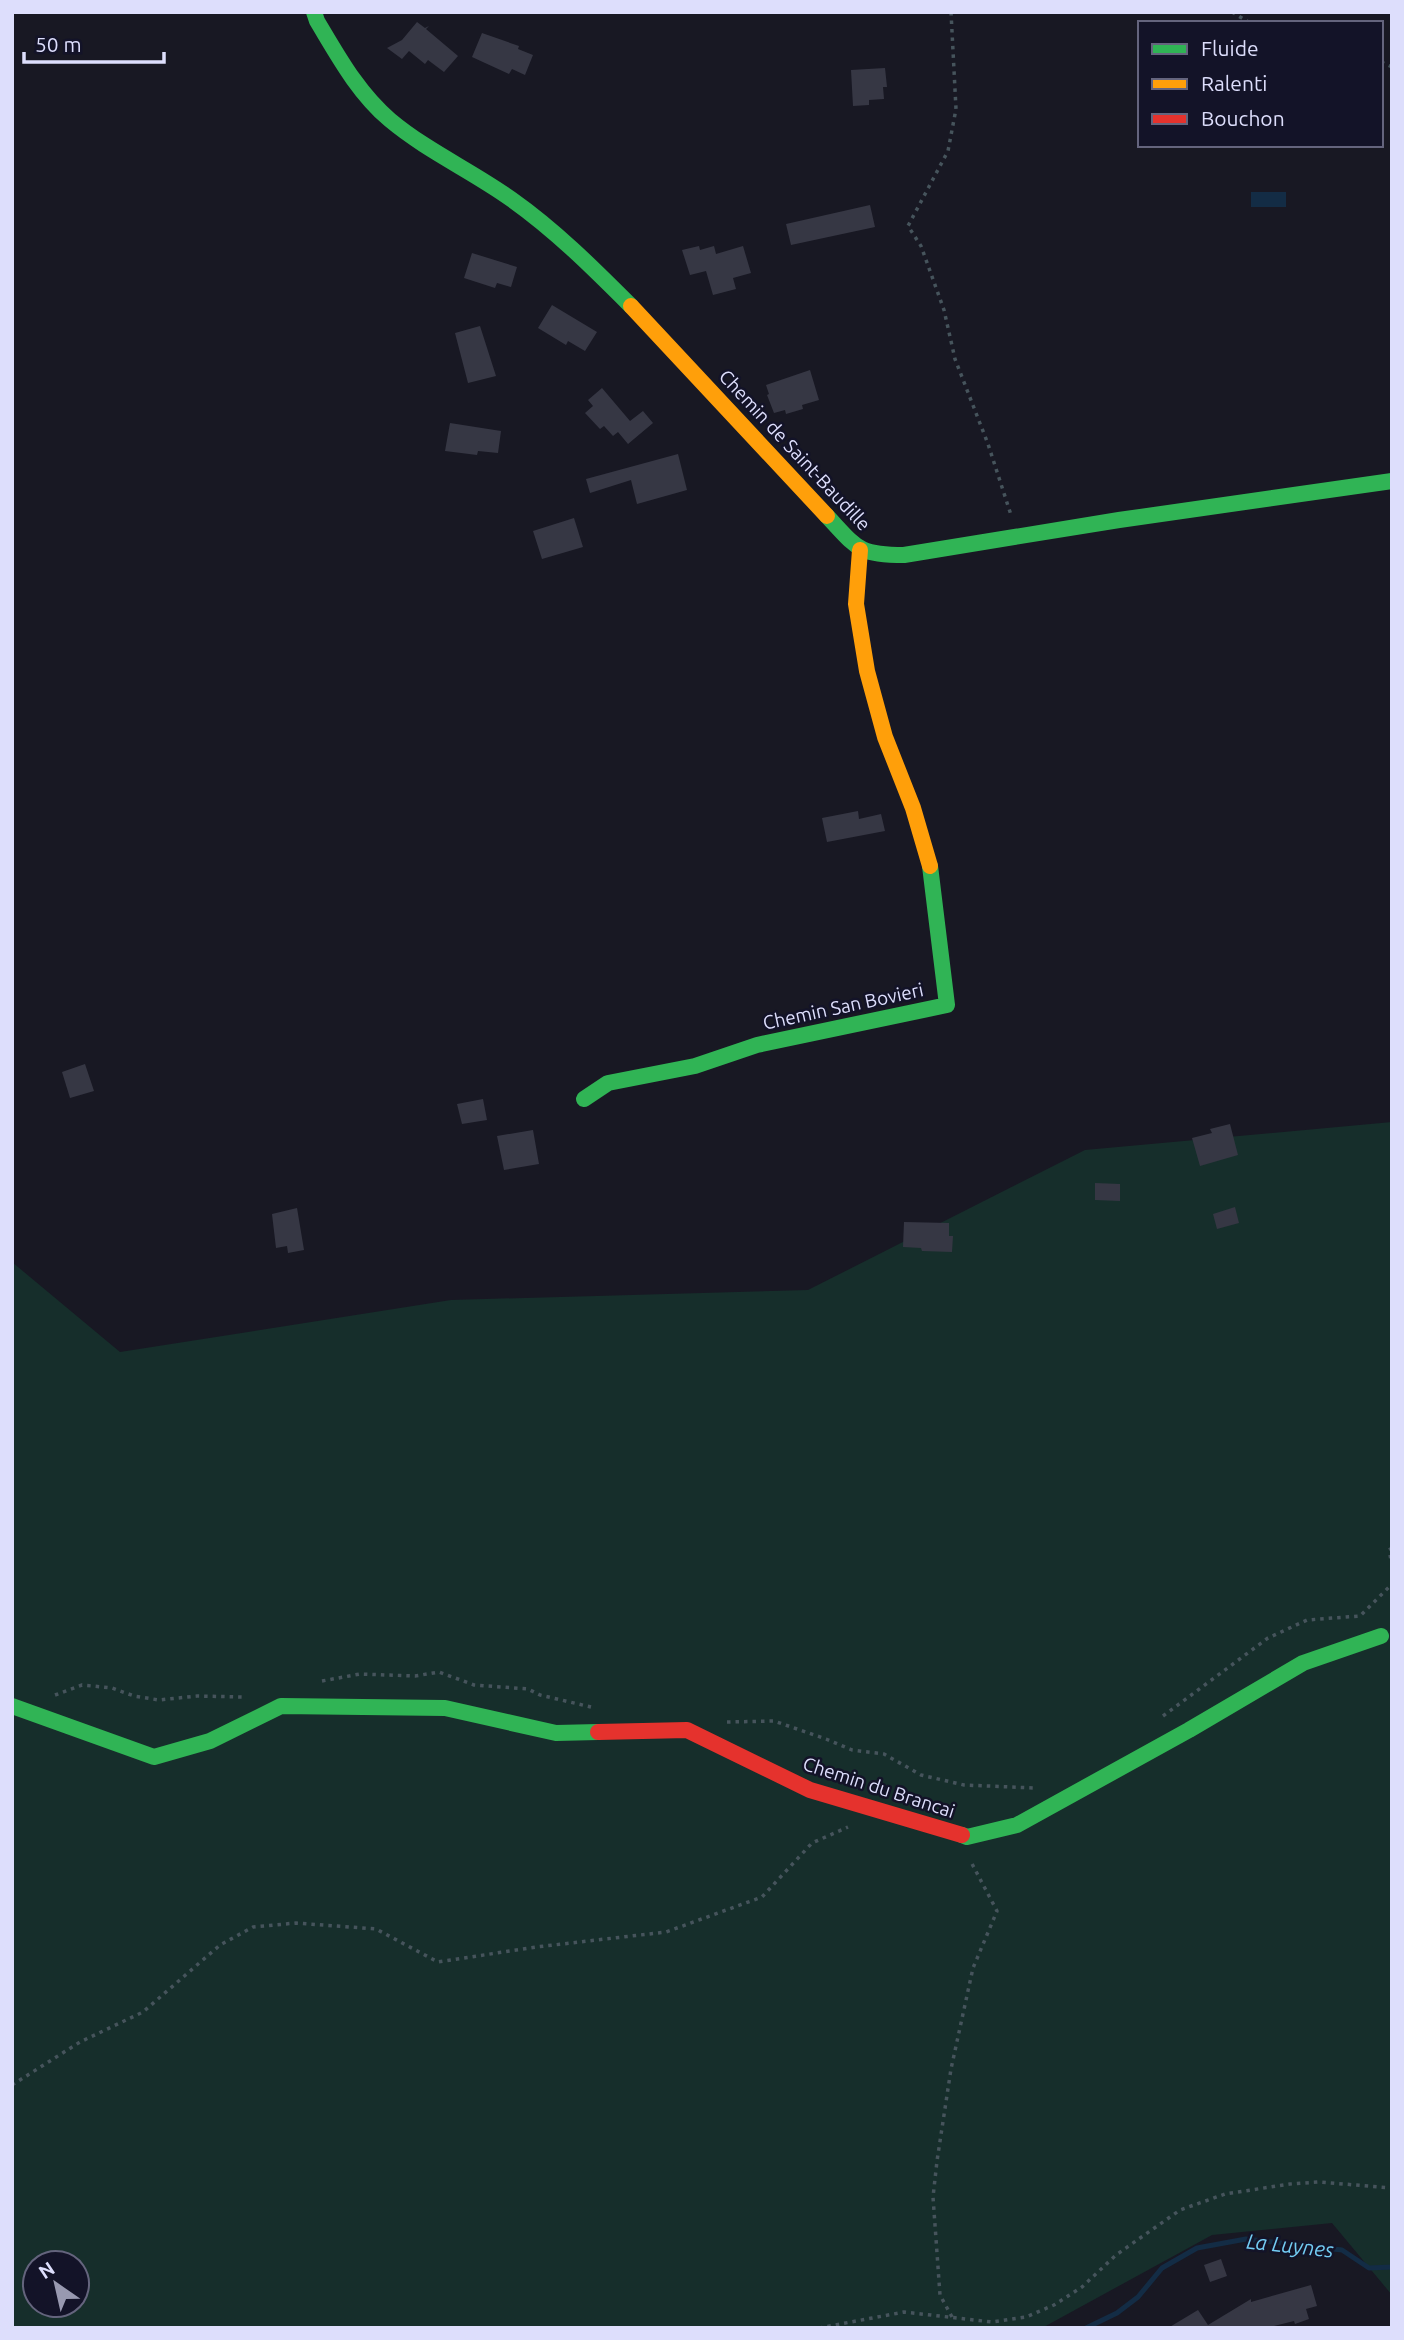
<svg xmlns="http://www.w3.org/2000/svg" width="1404" height="2340" viewBox="0 0 1404 2340" font-family="Ubuntu,sans-serif">
  <style>
    .green { fill: #162e2b; fill-rule: evenodd }
    .water { fill: #132c45 }
    .lines { fill: none; stroke-linecap: round; stroke-linejoin: round }
    .stream { stroke: #132c45; stroke-width: 5 }
    .building { fill: #363744 }
    .path { stroke: #46545c; stroke-width: 3.5; stroke-dasharray: 3.5 5; stroke-linecap: butt }
    .fast { stroke: #30b455; stroke-width: 16 }
    .slow { stroke: #ff9f0a; stroke-width: 16 }
    .jam { stroke: #e5322d; stroke-width: 16 }
    .labels { text-anchor: middle; stroke-width: 5; stroke-linejoin: round; paint-order: stroke }
    .street-label { font-size: 19px; fill: #dddefc; stroke: #131328 }
    .water-label { font-size: 21px; font-style: italic; fill: #73ccf3; stroke: #131328 }
  </style>
  <rect width="100%" height="100%" fill="#181823"/>
  <path class="green" d="M1392,1122V2295L1332,2223L1212,2235L1042,2328H12V1262L120,1352L451,1300L808,1290L1085,1150ZM35,2263H77V2305H35Z"/>
  <path class="water" d="M1251,192H1286V207H1251Z"/>
  <g class="lines">
    <path class="stream" d="M1086,2328L1117,2313L1138,2297L1162,2268L1197,2248L1246,2239L1342,2250L1369,2268L1392,2267"/>
  </g>
  <path class="building" d="M417,22L425,28L429,26L426,29L458,56L444,72L428,60L425,64L409,51L402,59L387,48L402,40Z
    M482,33L519,46L518,49L533,55L525,75L512,69L509,74L472,57Z
    M885,68L887,87H883L884,99L869,100V105L853,106L851,70Z
    M870,205L875,227L791,245L786,224Z
    M699,246L700,250L714,246L716,254L743,246L751,273L733,278L736,289L713,295L706,271L690,275L682,250Z
    M472,253L517,267L511,287L497,283L495,288L464,278Z
    M552,305L597,332L585,351L568,341L566,345L538,328Z
    M480,326L496,376L468,383L455,333Z
    M810,370L819,400L802,405L803,409L786,414L785,410L774,413L767,395L769,394L766,385Z
    M602,388L630,421L643,411L653,423L628,444L618,432L613,436L604,426L600,429L585,413L593,406L588,400Z
    M450,423L501,431L498,453L478,451L477,455L445,451Z
    M678,454L687,490L637,504L631,480L590,493L586,479Z
    M574,518L583,547L542,559L533,531Z
    M858,811L859,819L881,814L885,831L827,842L822,818Z
    M85,1064L94,1091L70,1098L62,1072Z
    M483,1099L487,1120L462,1124L457,1104Z
    M1230,1124L1238,1155L1200,1166L1192,1138L1212,1133L1210,1129Z
    M533,1130L539,1164L504,1170L497,1136Z
    M1095,1183L1120,1184V1201L1095,1200Z
    M1235,1207L1239,1223L1217,1229L1213,1214Z
    M297,1208L304,1250L288,1253L287,1246L276,1248L272,1214Z
    M904,1222L949,1223V1236H953L952,1252L922,1251L921,1248L903,1247Z
    M1221,2259L1227,2276L1210,2282L1204,2265Z
    M1311,2285L1317,2306L1306,2309L1309,2319L1295,2324L1294,2321L1266,2328H1168L1198,2310L1208,2325L1251,2299V2302Z"/>
  <g class="lines">
    <path class="path" d="M951,12L956,109L948,151L908,226L921,246L944,310L955,359L988,444L1011,515
      M1232,12L1250,23
      M1381,62L1392,67
      M1392,1548L1389,1550L1392,1565
      M322,1681L360,1674L415,1676L439,1672L474,1685L528,1689L540,1695L591,1707
      M55,1695L82,1685L112,1688L134,1696L159,1700L197,1696L242,1697
      M1163,1716L1268,1638L1307,1620L1360,1616L1392,1584
      M727,1722L774,1721L826,1739L852,1750L884,1754L921,1775L964,1785L1035,1788
      M12,2085L80,2042L143,2012L220,1945L253,1927L296,1923L376,1929L438,1962L536,1947L666,1932L762,1897L812,1843L848,1827
      M952,2317L940,2295L933,2197L937,2161L951,2069L973,1968L997,1911L970,1860
      M819,2328L904,2312L992,2322L1026,2317L1054,2305L1082,2287L1116,2255L1180,2210L1225,2194L1290,2184L1319,2182L1392,2188"/>
    <path class="fast" d="M314,12L317,21C338,56 358,93 390,120C427,151 472,171 511,199C555,230 593,268 631,306
      M827,516C857,548 858,555 904,555L1119,520L1392,481
      M584,1099L608,1083L695,1066L757,1045L947,1005L930,866
      M12,1706L154,1757L210,1741L281,1706L445,1708L556,1733L598,1732
      M962,1835L967,1837L1017,1825L1189,1730L1303,1663L1381,1636"/>
    <path class="slow" d="M631,306L827,516
      M860,550L856,604L867,671L885,737L913,808L930,866"/>
    <path class="jam" d="M598,1732L687,1730L810,1790L962,1835"/>
  </g>
  <g class="labels">
    <g class="street-label">
      <text transform="translate(795 450) rotate(47)" y="7">Chemin de Saint-Baudille</text>
      <text transform="translate(843 1006) rotate(-12)" y="7">Chemin San Bovieri</text>
      <text transform="translate(879 1787) rotate(18)" y="7">Chemin du Brancai</text>
    </g>
    <g class="water-label">
      <text transform="translate(1290 2246) rotate(6)" y="7">La Luynes</text>
    </g>
  </g>
  <rect width="1404" height="2340" fill="none" stroke="#dddefc" stroke-width="28"/>
  <rect x="1138" y="21" width="245" height="126" fill="#131328" stroke="#64647d" stroke-width="2"/>
  <rect x="1152" y="44" width="35" height="10" fill="#30b455" stroke="#64647d" stroke-width="2"/>
  <text x="1201" y="56" font-size="21" fill="#dddefc">Fluide</text>
  <rect x="1152" y="79" width="35" height="10" fill="#ff9f0a" stroke="#64647d" stroke-width="2"/>
  <text x="1201" y="91" font-size="21" fill="#dddefc">Ralenti</text>
  <rect x="1152" y="114" width="35" height="10" fill="#e5322d" stroke="#64647d" stroke-width="2"/>
  <text x="1201" y="126" font-size="21" fill="#dddefc">Bouchon</text>
  <g transform="translate(56 2284) rotate(326)"><circle r="33" fill="#131328" stroke="#64647d" stroke-width="2"/>
  <path d="M0-5L12 26L0 18L-12 26Z" fill="#9899b0"/>
  <text y="-10" font-size="19" font-weight="bold" text-anchor="middle" fill="#dddefc">N</text>
  </g>
  <path d="M24 52v10h140v-10" fill="none" stroke="#dddefc" stroke-width="3.5"/>
  <text x="35" y="52" font-size="21" fill="#dddefc" stroke="#131328" stroke-width="5" paint-order="stroke">50 m</text>
</svg>
